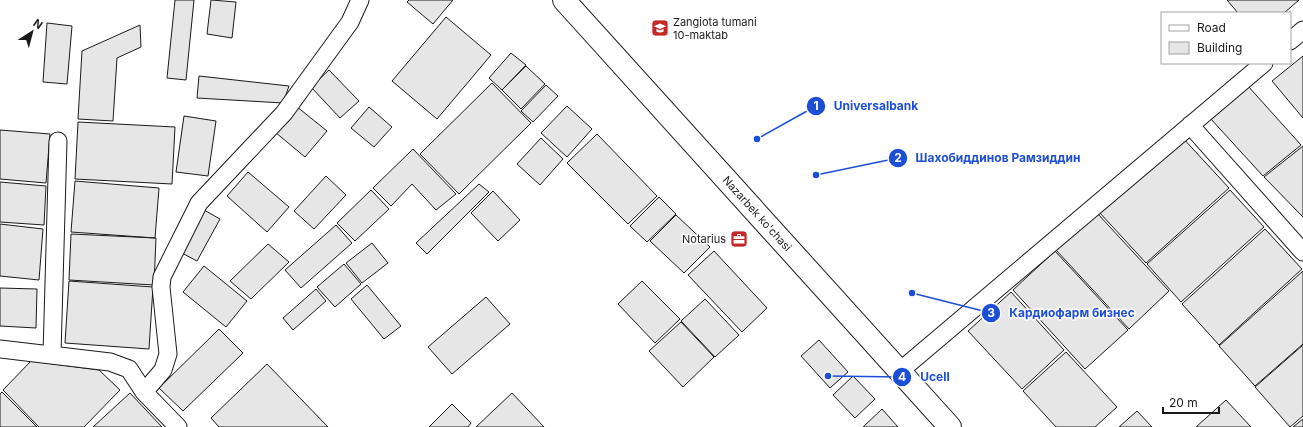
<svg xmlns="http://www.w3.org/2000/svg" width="1303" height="427" viewBox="0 0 1303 427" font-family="Inter,sans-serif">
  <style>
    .building { fill: #e6e6e6; stroke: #1a1a1a }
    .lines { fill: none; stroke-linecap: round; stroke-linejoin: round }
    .minor-casing { stroke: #1a1a1a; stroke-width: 19 }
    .secondary-casing { stroke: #1a1a1a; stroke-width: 24 }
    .minor { stroke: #fff; stroke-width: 17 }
    .secondary { stroke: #fff; stroke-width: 22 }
    .labels { text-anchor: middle; stroke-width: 3; stroke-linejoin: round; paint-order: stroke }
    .poi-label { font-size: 11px; fill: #1a1a1a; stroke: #fff; text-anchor: start }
    .street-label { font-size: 11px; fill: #1a1a1a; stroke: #fff }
    .leader { fill: none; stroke: #1d4ed8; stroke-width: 1.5 }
    .callout-dot { fill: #1d4ed8; stroke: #fff; stroke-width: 1.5 }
    .mark-label { font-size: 12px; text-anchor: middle; font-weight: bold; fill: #fff }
    .callout-label { font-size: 12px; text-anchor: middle; font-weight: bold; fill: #1d4ed8; stroke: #fff; stroke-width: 3; stroke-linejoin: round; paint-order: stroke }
  </style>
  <rect width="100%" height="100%" fill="#fff"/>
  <path class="building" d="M175,0H194L186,80L167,78Z
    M211,0L236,2L232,38L207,34Z
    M409,0H453L433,24L407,2Z
    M1227,0H1299L1284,13H1238Z
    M446,17L491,55L437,119L392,81Z
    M47,23L72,26L67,84L43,82Z
    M140,25L141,47L117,58L113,121L78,119L82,51Z
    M511,53L526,65L502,90L489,78Z
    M1303,56V118L1272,81Z
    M526,66L545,84L521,109L502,90Z
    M329,70L359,101L340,118L311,87Z
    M199,76L289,86L283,103L197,98Z
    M492,83L531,123L459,194L420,154Z
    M546,85L558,96L533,122L521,111Z
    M1248,86L1301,145L1263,176L1210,118Z
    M296,106L327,131L305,157L275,132Z
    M567,106L592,129L567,157L541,133Z
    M369,107L392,127L374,147L351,128Z
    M184,116L216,121L208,176L176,172Z
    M78,122L175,127L172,184L75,179Z
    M0,130L50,134L46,183L0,179Z
    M597,134L657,196L628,224L567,163Z
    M1181,136L1229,188L1146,263L1099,212Z
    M541,138L563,159L540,185L517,164Z
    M1303,146V217L1264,177Z
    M413,149L456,194L436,210L412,184L391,206L373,188Z
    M248,172L289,207L267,232L227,196Z
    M326,176L346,195L314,229L294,211Z
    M75,181L159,188L155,238L71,232Z
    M0,182L46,186L44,225L0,222Z
    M479,184L489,192L427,254L416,243Z
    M371,190L389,209L355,241L337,223Z
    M1230,190L1264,227L1181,302L1147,264Z
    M493,191L520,220L498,241L471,213Z
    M659,197L676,214L647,242L630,226Z
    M204,210L220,219L197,261L180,252Z
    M1097,213L1169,291L1129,329L1056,250Z
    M676,215L710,247L684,273L650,241Z
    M0,224L43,229L39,280L0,276Z
    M336,225L352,243L301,288L285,270Z
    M1265,229L1302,269L1219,345L1182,304Z
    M71,234L156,238L154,285L69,280Z
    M372,243L388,263L362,283L346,263Z
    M268,244L289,262L251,299L230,281Z
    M714,251L767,308L742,332L688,275Z
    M1055,251L1128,330L1085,369L1013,290Z
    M344,264L361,284L335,307L317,287Z
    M204,266L247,301L226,327L183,292Z
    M1303,271V344L1255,386L1219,346Z
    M69,281L153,287L149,349L65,343Z
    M642,281L680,319L655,343L618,304Z
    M367,285L401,326L384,339L351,299Z
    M0,288L37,289L36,328L0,326Z
    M316,289L326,301L293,330L283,318Z
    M1011,292L1064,350L1022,389L968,331Z
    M486,297L510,324L452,374L428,347Z
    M705,299L739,335L715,357L681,321Z
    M681,322L714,357L683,387L649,351Z
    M219,329L243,353L183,411L159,388Z
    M819,340L848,372L830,388L801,356Z
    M1303,345V416L1290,427L1255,387Z
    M1066,352L1117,407L1095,427H1056L1023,391Z
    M31,361L99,370L120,390L84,427H39L3,390Z
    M267,364L328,427H219L211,418Z
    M853,376L875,399L855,418L833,395Z
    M2,392L37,427H0V394Z
    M130,393L162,427H93Z
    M512,393L544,427H476Z
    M1226,400L1251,427H1196Z
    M452,404L471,423L468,427H429Z
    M882,409L898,427H863Z
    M1137,411L1152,427H1119Z
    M1303,419V427H1293Z"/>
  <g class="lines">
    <g class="minor-casing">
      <path id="minor" d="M1290,41L1303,30
        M1190,125L1303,252
        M0,349L110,362L129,369L144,392L178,427
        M52,354L58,141
        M900,371L1264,63
        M144,392L163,370L168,354L161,287L162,277L199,203L284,113L350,22L360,0"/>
    </g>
    <g class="secondary-casing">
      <g id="secondary">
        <path id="s1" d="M564,0L950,427"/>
      </g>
    </g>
    <use href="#minor" class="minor"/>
    <use href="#secondary" class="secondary"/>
  </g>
  <defs>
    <g id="school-square" transform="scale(0.9)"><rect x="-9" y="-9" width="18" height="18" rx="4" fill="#c62828" stroke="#fff"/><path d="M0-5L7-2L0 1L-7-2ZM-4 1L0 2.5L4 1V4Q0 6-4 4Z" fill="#fff"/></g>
    <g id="office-square" transform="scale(0.9)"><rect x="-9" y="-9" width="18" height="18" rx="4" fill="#c62828" stroke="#fff"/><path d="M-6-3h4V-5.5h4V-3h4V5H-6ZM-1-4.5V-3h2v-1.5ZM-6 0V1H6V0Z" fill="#fff"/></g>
  </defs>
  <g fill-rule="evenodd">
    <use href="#school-square" x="660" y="28"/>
    <use href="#office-square" x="739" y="239"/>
  </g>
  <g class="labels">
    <g class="poi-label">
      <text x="673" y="26">Zangiota tumani<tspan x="673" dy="13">10-maktab</tspan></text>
      <text x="726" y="243" text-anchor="end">Notarius</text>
    </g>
    <g class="street-label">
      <text dy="4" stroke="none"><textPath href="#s1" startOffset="288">Nazarbek ko'chasi</textPath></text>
    </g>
  </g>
  <path class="leader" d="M757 139L816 106M816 175L898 158M912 293L991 313M828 376L902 377"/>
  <g class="callout-dot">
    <circle cx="757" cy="139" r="4"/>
    <circle cx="816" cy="175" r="4"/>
    <circle cx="912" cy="293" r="4"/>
    <circle cx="828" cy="376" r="4"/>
    <circle cx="816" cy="106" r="10"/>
    <circle cx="898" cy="158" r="10"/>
    <circle cx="991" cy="313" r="10"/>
    <circle cx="902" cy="377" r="10"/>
  </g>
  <g class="mark-label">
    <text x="816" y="110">1</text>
    <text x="898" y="162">2</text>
    <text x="991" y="317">3</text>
    <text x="902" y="381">4</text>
  </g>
  <g class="callout-label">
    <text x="876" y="110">Universalbank</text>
    <text x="998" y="162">Шахобиддинов Рамзиддин</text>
    <text x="1072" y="317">Кардиофарм бизнес</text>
    <text x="935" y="381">Ucell</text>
  </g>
  <rect x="1161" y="12" width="130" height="52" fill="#ffffff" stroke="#a3a3a3"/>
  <rect x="1169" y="25" width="20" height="6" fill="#ffffff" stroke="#a3a3a3"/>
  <text x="1197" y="32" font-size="12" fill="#1a1a1a">Road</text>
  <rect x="1169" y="42" width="20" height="12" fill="#e6e6e6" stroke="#a3a3a3"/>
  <text x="1197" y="52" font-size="12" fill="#1a1a1a">Building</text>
  <g transform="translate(32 32) rotate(36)" stroke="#ffffff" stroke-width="3" paint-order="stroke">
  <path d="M0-3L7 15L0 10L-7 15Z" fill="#1a1a1a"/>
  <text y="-6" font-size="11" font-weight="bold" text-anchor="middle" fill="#1a1a1a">N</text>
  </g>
  <path d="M1163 407v6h56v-6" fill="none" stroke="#1a1a1a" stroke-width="2"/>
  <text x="1169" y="407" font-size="12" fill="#1a1a1a" stroke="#ffffff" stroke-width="3" paint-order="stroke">20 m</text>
</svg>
